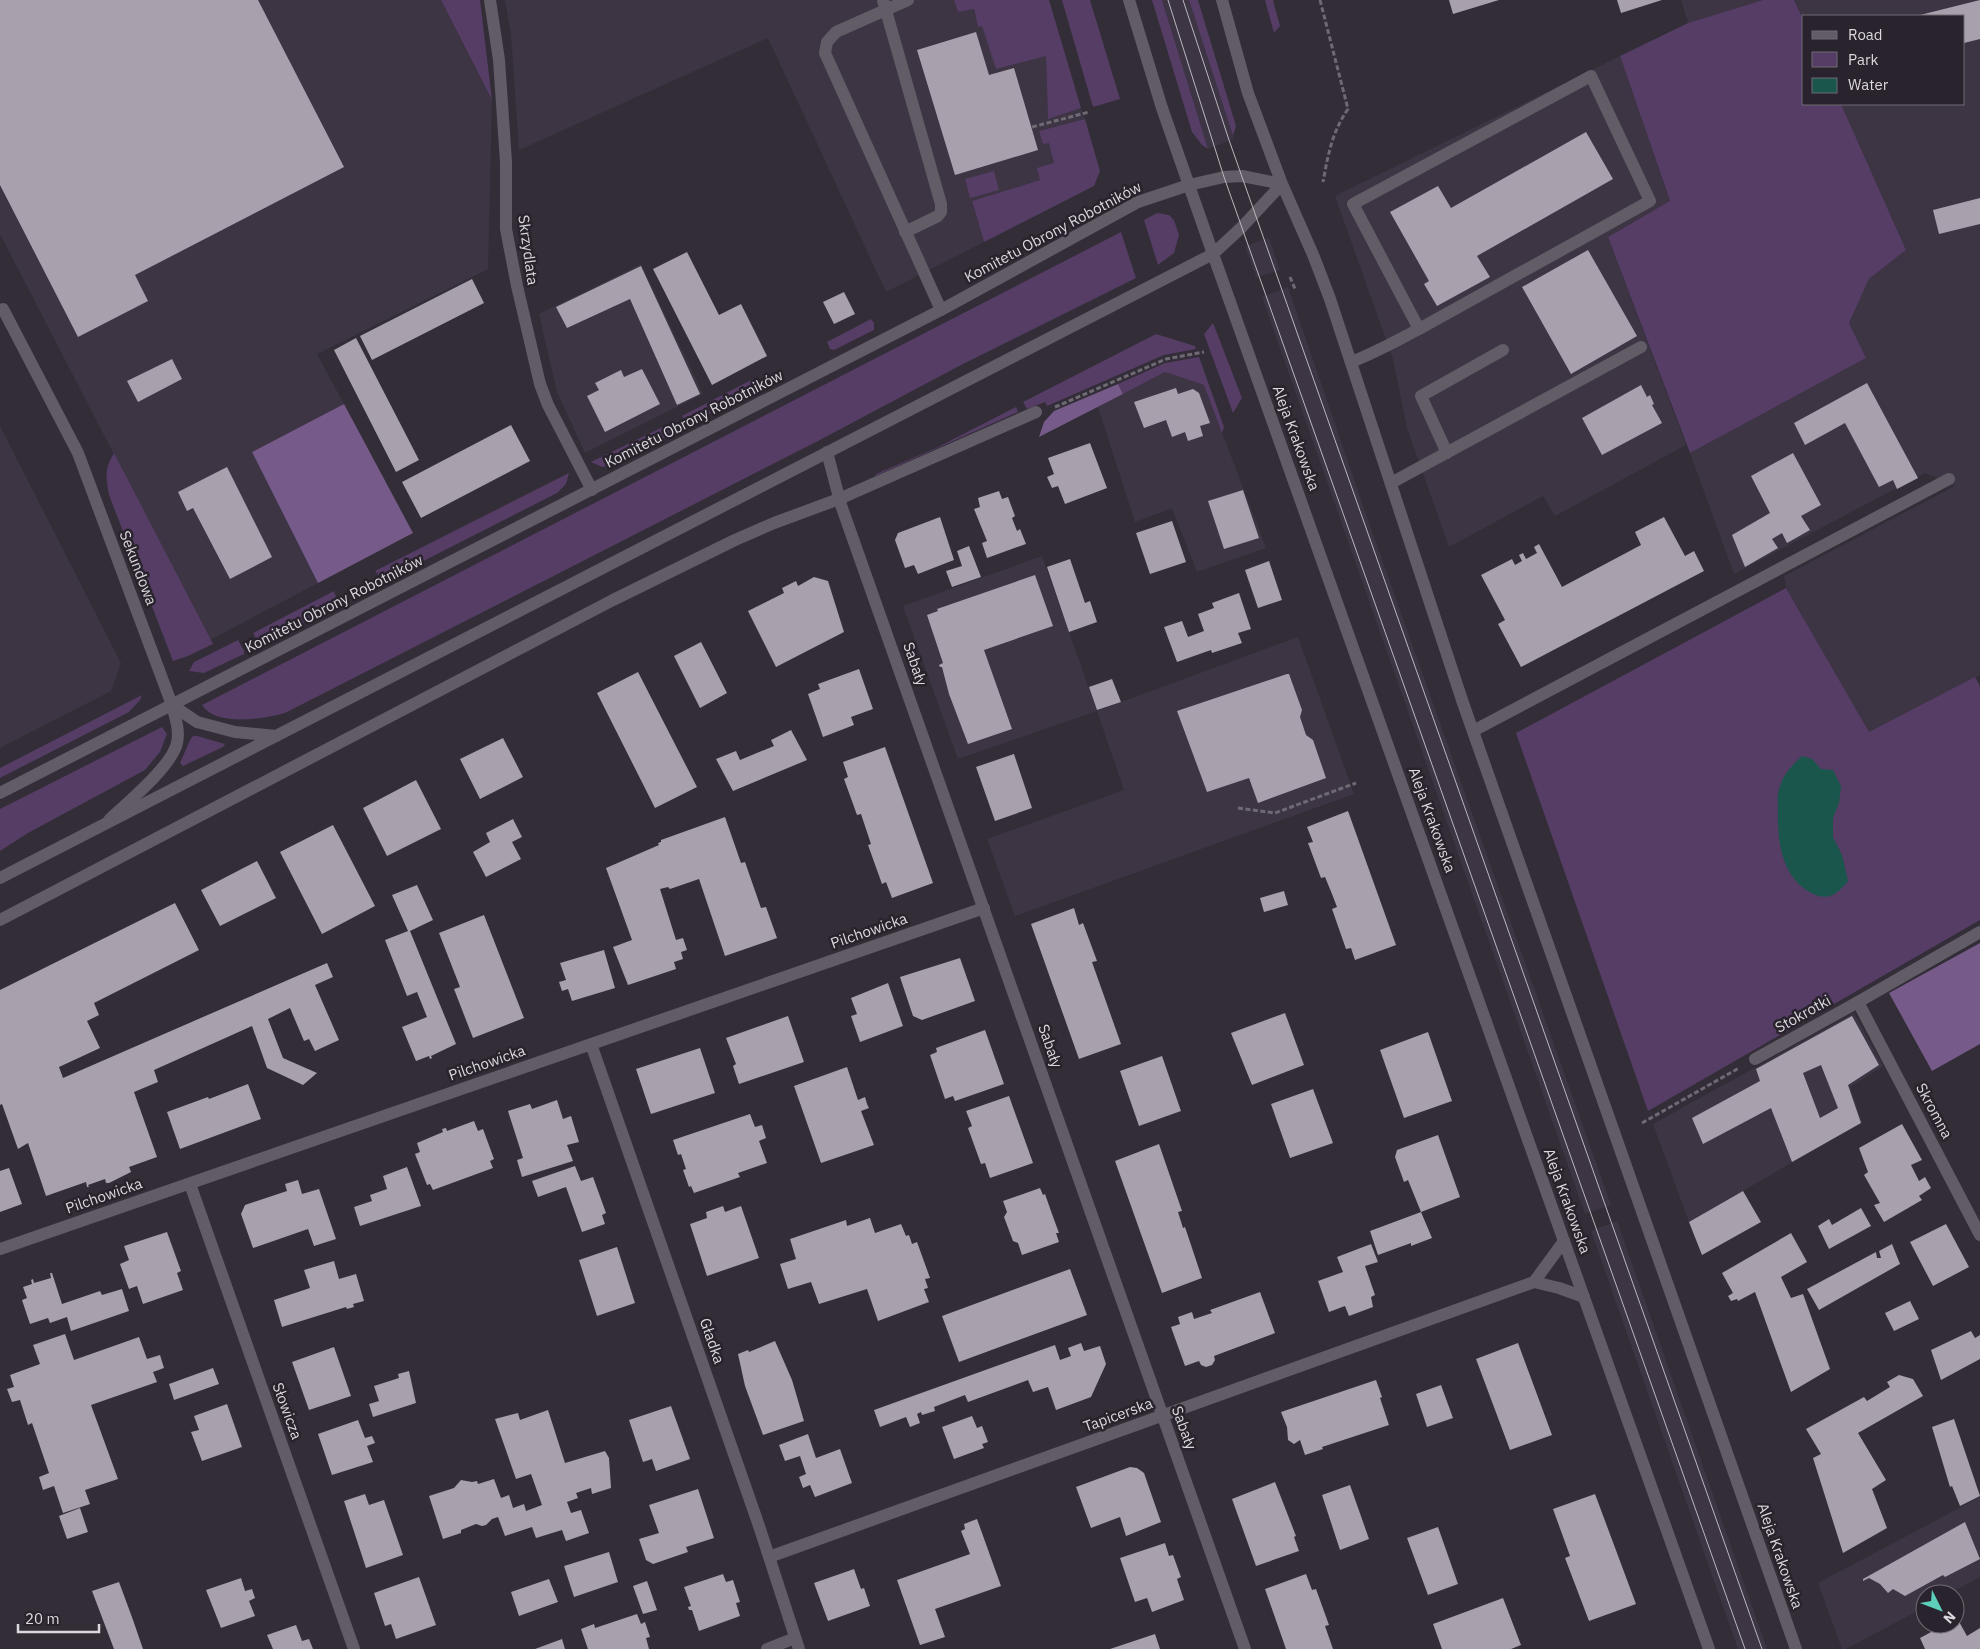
<svg xmlns="http://www.w3.org/2000/svg" width="1980" height="1649" viewBox="0 0 1980 1649" font-family="'IBM Plex Sans',sans-serif">
  <style>
    .built { fill: #3d3544 }
    .green { fill: #553d65 }
    .forest { fill: #765a89 }
    .water { fill: #1a564c }
    .building { fill: #a8a1ad; fill-rule: evenodd }
    .lines { fill: none; stroke-linecap: round; stroke-linejoin: round }
    .path { stroke: #6e6972; stroke-width: 3; stroke-dasharray: 5 2.5; stroke-linecap: butt }
    .lane { stroke: #625c67; stroke-width: 12 }
    .street { stroke: #625c67; stroke-width: 12 }
    .secondary { stroke: #625c67; stroke-width: 12 }
    .tram { stroke: #bab7be; stroke-width: 1 }
    .labels { text-anchor: middle; stroke-width: 5; stroke-linejoin: round; paint-order: stroke }
    .street-label { font-size: 15px; fill: #dbd8de; stroke: #29232d }
  </style>
  <rect width="100%" height="100%" fill="#322d37"/>
  <path class="built" d="M0,0H441L492,100L488,269L317,354L344,404L252,452L318,583L210,640L0,234Z
    M505,0H954L958,12L973,8L978,26L982,25L1046,55L1048,118L1081,108L1085,119L1039,131L1049,142L1055,163L1040,180L972,201L984,242L886,292L768,38L519,150L511,35Z
    M1162,0H1189L1234,139L1208,149Z
    M1681,0H1763L1688,23Z
    M1794,0H1980V675L1869,733L1786,588L1784,576L1955,486L1925,473L1734,574L1690,453L1866,358L1849,323L1869,279L1906,250L1841,104H1964V16H1804V21Z
    M1620,56L1670,202L1608,237L1686,445L1555,516L1543,496L1449,547L1407,428L1393,359L1335,196Z
    M1269,238L1280,270L1255,278L1256,276L1245,246Z
    M641,264L703,394L585,453L557,392L539,314Z
    M1288,287L1368,520L1611,1205L1585,1214L1262,297Z
    M1165,372L1204,385L1266,548L1197,572L1172,508L1135,522L1098,407Z
    M0,426L121,663L111,691L0,748Z
    M1042,556L1097,711L1298,637L1354,794L1015,916L987,839L1124,790L1097,711L958,759L903,606Z
    M1854,1013L1883,1066L1850,1087L1862,1122L1689,1222L1653,1124Z
    M1617,1221L1767,1649H1738L1591,1231Z
    M1980,1497V1577L1948,1594H1925V1607L1846,1649H1842L1818,1583Z"/>
  <path class="green" d="M441,0H480L492,100Z
    M954,0H1049L1081,108L1048,119L1046,56L996,69L982,26L978,27L974,9L958,12Z
    M1062,0H1090L1120,99L1093,107Z
    M1152,0H1162L1208,149L1202,145L1192,132Z
    M1189,0H1198L1236,126L1233,136Z
    M1265,0H1273L1280,26L1274,33Z
    M1763,0H1794L1804,21V104H1841L1906,250L1869,279L1849,323L1866,358L1690,453L1608,237L1670,201L1620,56L1688,23Z
    M1085,119L1100,171L1094,186L984,242L972,201L1040,180L1037,168L1054,163L1049,143L1043,144L1039,131Z
    M994,171L999,190L970,198L965,179Z
    M1157,213L1169,215L1174,220L1179,235L1174,253L1158,265L1144,220Z
    M1121,232L1136,278L961,365L818,441L285,713C264,719 216,727 202,705Z
    M871,319L874,323V330L834,350L830,349L827,342Z
    M1213,323L1242,398L1233,413L1204,334Z
    M1156,334L1195,346L1196,349L1164,355L1047,406L1045,402L1027,409L1023,402Z
    M1199,357L1224,427L1222,433L1204,385L1165,372L1123,394L1118,384L1165,363Z
    M753,379L755,384L752,392L694,422L689,423L682,416Z
    M1016,407L1018,412L875,476L876,474L936,448Z
    M671,423C673,429 671,433 666,437L608,466L602,467L591,462Z
    M114,453L213,644L188,656L173,661L109,495C106,476 104,470 114,453Z
    M569,473L566,484L557,493L388,579H382L375,571Z
    M1786,588L1869,732L1975,677L1980,686V920L1648,1111L1516,733Z
    M334,591L336,597L333,608L261,645L259,644L253,633Z
    M238,640L244,651V654L204,673L189,671L194,662Z
    M142,695L140,700L129,712L0,778V768Z
    M162,727L167,734L160,752L145,770L28,833L0,851V809Z
    M193,736H197L225,744L223,747L183,766L180,763L190,740Z"/>
  <path class="forest" d="M1118,384L1123,394L1039,437L1044,422L1054,411Z
    M344,404L413,533L318,583L252,452Z
    M1980,943V1044L1932,1071L1889,993Z"/>
  <path class="water" d="M1802,756L1812,759L1821,769L1833,770L1841,786L1839,803L1833,818V837L1842,855L1848,881C1840,891 1830,901 1816,895C1782,881 1777,842 1778,810C1778,804 1777,796 1779,790C1782,776 1791,766 1802,756Z"/>
  <path class="building" d="M0,0H258L344,167L135,275L148,301L78,337L0,185Z
    M1449,0H1499L1453,14Z
    M1617,0H1662L1621,13Z
    M1980,0V39L1964,43V16H1916Z
    M976,32L989,75L1014,68L1038,150L955,175L917,50Z
    M1586,132L1613,179L1477,256L1490,277L1437,306L1424,284L1429,281L1390,212L1438,186L1451,208Z
    M1980,198V224L1939,234L1933,210Z
    M1588,250L1637,336L1571,374L1522,287Z
    M687,252L719,315L741,304L767,356L712,385L653,269Z
    M641,266L700,394L677,405L630,299L567,328L556,307Z
    M472,279L484,303L372,360L360,336Z
    M844,292L855,314L834,324L823,302Z
    M356,338L419,460L396,472L334,350Z
    M172,359L182,379L138,402L127,381Z
    M642,369L660,404L605,432L587,396L599,390L595,383L621,370L624,377Z
    M1867,383L1918,478L1897,489L1893,480L1879,487L1845,423L1805,445L1794,423Z
    M1641,385L1647,397L1650,395L1654,404L1652,405L1662,423L1602,455L1582,418Z
    M1176,388L1178,394L1193,389L1199,393L1210,423L1200,426L1203,436L1188,441L1185,432L1172,437L1166,420L1144,428L1134,402Z
    M511,425L530,461L421,518L402,482Z
    M1090,443L1107,488L1065,504L1058,486L1052,488L1047,477L1054,474L1048,458Z
    M1793,453L1821,505L1801,516L1810,530L1787,543L1782,533L1772,539L1778,548L1745,567L1732,535L1770,513L1751,476Z
    M227,467L272,557L230,579L193,508L187,511L178,492Z
    M1243,490L1259,538L1224,549L1208,501Z
    M999,491L1002,499L1008,497L1015,516L1012,518L1017,531L1020,529L1026,544L987,558L982,543L987,541L974,509L980,507L978,498Z
    M940,517L954,560L918,574L914,565L905,568L895,540L898,533Z
    M1664,517L1685,556L1694,551L1704,571L1521,667L1498,624L1505,620L1481,575L1512,559L1515,565L1522,561L1519,555L1523,553L1526,559L1537,553L1534,547L1539,544L1562,587L1641,545L1635,532Z
    M1172,521L1186,562L1150,574L1136,533Z
    M969,546L981,577L952,587L946,571L962,566L957,551Z
    M1070,559L1085,603L1090,601L1097,622L1069,632L1047,567Z
    M1269,561L1282,600L1258,608L1245,570Z
    M1035,575L1053,626L984,650L1012,729L968,744L949,694L942,667H940L939,665L943,663L927,615L938,611L937,609Z
    M814,577L828,581L844,632L776,667L748,611L784,593L782,588L796,581L798,586Z
    M1239,593L1251,629L1238,633L1242,643L1212,653L1211,650L1177,662L1164,627L1182,621L1188,637L1204,631L1198,614L1214,608L1212,603Z
    M701,642L727,693L700,708L674,656Z
    M859,669L873,709L851,717L854,725L823,737L808,694L820,689L818,684Z
    M638,672L697,787L655,808L597,693Z
    M1289,674L1302,710L1300,717L1306,735L1313,740L1326,778L1258,803L1249,778L1207,792L1177,711L1287,674Z
    M1112,679L1121,702L1097,710L1089,687Z
    M791,730L807,760L733,791L716,759L736,751L740,760L774,746L771,740Z
    M503,738L523,777L480,799L460,759Z
    M885,747L933,883L892,898L886,882L882,884L868,845L871,844L861,814L857,815L844,779L848,777L843,762Z
    M1014,754L1032,808L995,821L976,767Z
    M416,780L441,829L387,856L363,808Z
    M1348,811L1396,945L1355,960L1351,948L1346,949L1332,909L1337,907L1332,894L1325,877L1321,878L1308,843L1313,842L1307,827Z
    M725,817L741,863L745,862L761,908L766,907L777,938L725,956L699,879L670,889L668,887L660,889L676,940L683,938L687,950L681,952L683,959L674,962L676,969L628,985L613,947L632,940L606,868L659,845L658,843L661,842V840Z
    M513,819L522,837L512,842L521,859L486,877L473,852L490,842L486,833Z
    M333,825L375,906L322,934L280,852Z
    M257,861L276,898L220,926L201,890Z
    M417,885L433,920L410,931L456,1044L431,1056L432,1058L430,1059L429,1056L416,1061L402,1027L427,1017L417,992L407,996L385,940L408,931L392,895Z
    M1284,891L1288,905L1264,912L1260,898Z
    M175,903L199,950L94,1003L99,1015L87,1021L100,1048L59,1067L63,1078L327,963L333,977L315,985L339,1040L315,1051L309,1039L304,1041L290,1008L268,1019L283,1058L317,1073L303,1085L267,1068L252,1026L154,1070L158,1082L134,1092L157,1157L129,1167L131,1172L109,1183H106L105,1179L88,1185L89,1187H87L86,1182L46,1196L28,1143L18,1149L2,1104L0,1105V990Z
    M1074,908L1079,925L1083,923L1097,961L1092,962L1121,1044L1079,1059L1031,924Z
    M484,915L524,1018L473,1038L454,989L460,987L439,933Z
    M604,950L615,988L572,1001L568,989L562,991L559,982L566,980L560,963Z
    M960,958L975,1001L922,1020L913,1016L900,977Z
    M888,983L903,1026L860,1042L851,1016L857,1014L851,998Z
    M1285,1013L1304,1065L1252,1085L1231,1033Z
    M788,1016L804,1062L739,1084L733,1066L736,1064L726,1038Z
    M1852,1016L1879,1065L1848,1085L1861,1123L1792,1162L1771,1108L1703,1144L1692,1118L1760,1081L1756,1069ZM1821,1065L1838,1108L1820,1118L1803,1073Z
    M985,1030L1004,1084L955,1101L953,1096L945,1099L930,1055L937,1052L936,1048Z
    M1428,1032L1452,1101L1404,1118L1380,1050Z
    M700,1048L715,1093L651,1114L636,1069Z
    M1162,1056L1181,1111L1139,1126L1120,1071Z
    M847,1067L858,1100L865,1097L867,1104L869,1108L861,1111L874,1145L821,1163L794,1086Z
    M248,1084L261,1119L180,1149L167,1112L208,1097L209,1099Z
    M1313,1089L1333,1143L1290,1158L1271,1104Z
    M1009,1096L1033,1163L990,1178L985,1163L981,1164L968,1128L972,1126L966,1111Z
    M557,1100L563,1119L571,1116L579,1142L567,1145L573,1161L522,1177L517,1160L523,1158L508,1111L530,1104L532,1109Z
    M750,1114L755,1127L762,1125L766,1138L759,1141L767,1163L738,1173L740,1177L694,1193L691,1186L689,1187L683,1170L686,1169L681,1154L678,1155L673,1140Z
    M474,1121L478,1131L483,1129L494,1159L490,1161L493,1168L433,1190L430,1184L427,1185L415,1154L420,1152L417,1143L443,1132L442,1129L446,1128L447,1131Z
    M1902,1124L1922,1160L1911,1165L1919,1181L1925,1177L1931,1188L1919,1196L1922,1200L1884,1222L1874,1205L1880,1203L1864,1175L1868,1172L1859,1148Z
    M1438,1135L1460,1197L1421,1212L1408,1180L1404,1182L1395,1157L1397,1150Z
    M1159,1144L1182,1211L1178,1212L1183,1228L1185,1227L1202,1278L1162,1293L1115,1161Z
    M575,1166L581,1181L593,1177L606,1213L602,1215L605,1224L582,1232L566,1187L538,1197L532,1181Z
    M407,1167L421,1206L360,1226L354,1207L372,1201L370,1195L387,1189L383,1176Z
    M9,1168L22,1204L0,1212V1171Z
    M298,1180L302,1194L319,1189L336,1239L314,1246L308,1229L253,1248L241,1214L245,1205L287,1191L285,1184Z
    M1040,1188L1043,1195L1045,1194L1052,1214L1059,1233H1056L1059,1242L1022,1255L1018,1243L1013,1241L1004,1217L1007,1212L1003,1201Z
    M1743,1191L1761,1222L1702,1255L1689,1222Z
    M723,1206L725,1212L741,1206L759,1258L707,1276L690,1224L707,1218L706,1212Z
    M1861,1208L1871,1226L1829,1249L1818,1226L1829,1219L1832,1225Z
    M1421,1212L1432,1238L1411,1246V1243L1378,1255L1370,1231Z
    M870,1218L875,1233L901,1224L906,1236L909,1235L912,1244L917,1242L930,1278L925,1279L928,1288L924,1289L929,1302L878,1321L867,1289L819,1304L811,1282L788,1289L780,1264L796,1259L790,1239L846,1220L847,1226Z
    M1946,1224L1969,1267L1933,1286L1910,1242Z
    M167,1232L181,1271L177,1273L183,1290L143,1304L137,1286L129,1289L120,1264L129,1260L124,1246Z
    M1791,1233L1807,1262L1781,1277L1791,1298L1803,1294L1830,1369L1791,1392L1755,1292L1738,1301L1737,1299L1731,1301L1728,1296L1733,1293L1722,1273Z
    M1371,1244L1378,1262L1365,1266L1375,1295L1371,1297L1373,1307L1349,1316L1345,1306L1329,1312L1318,1281L1343,1272L1337,1257Z
    M1892,1244L1900,1264L1819,1310L1807,1289L1876,1252L1877,1258H1881L1879,1251Z
    M617,1247L635,1303L597,1316L579,1260Z
    M334,1261L339,1279L356,1274L364,1301L353,1304L354,1307L347,1309L346,1307L282,1327L274,1300L310,1288L304,1270Z
    M1070,1269L1087,1315L959,1362L942,1316Z
    M50,1273H52L62,1304L100,1291L102,1295L122,1289L129,1311L71,1331L67,1317L50,1323L48,1318L30,1324L22,1300L27,1298L23,1287L32,1284L31,1280L33,1279L34,1283L51,1278Z
    M1260,1292L1275,1333L1214,1356L1215,1360L1212,1365L1206,1367L1201,1365L1199,1361L1185,1366L1171,1327L1180,1324L1178,1317L1192,1312L1194,1319L1212,1313L1210,1310Z
    M1910,1301L1919,1319L1894,1331L1885,1313Z
    M1971,1331L1975,1338L1980,1335V1359L1941,1380L1931,1350Z
    M65,1334L74,1360L139,1337L147,1359L160,1355L164,1368L153,1372L157,1382L91,1405L118,1479L85,1490L90,1504L63,1513L54,1486L43,1490L39,1477L49,1473L32,1423L28,1425L20,1400L12,1402L7,1389L14,1387L10,1375L40,1364L33,1345Z
    M775,1341L792,1380L804,1421L763,1435L745,1386L738,1354L748,1350L749,1352Z
    M1081,1343L1084,1351L1100,1346L1106,1364L1091,1397L1056,1410L1048,1387L1033,1392L1028,1380L968,1402L965,1395L934,1407L935,1411L922,1415L921,1412L917,1414L920,1423L910,1427L906,1417L880,1427L874,1410L1055,1345L1060,1360L1071,1356L1068,1348Z
    M1518,1343L1552,1435L1510,1450L1476,1359Z
    M334,1347L351,1396L309,1410L292,1362Z
    M213,1368L219,1384L174,1400L169,1384Z
    M409,1371L416,1403L373,1417L369,1404L379,1401L374,1386L399,1378L398,1374Z
    M1899,1375L1913,1379L1923,1396L1858,1433L1886,1480L1872,1489L1887,1528L1843,1553L1813,1458L1821,1454L1806,1429L1864,1397L1867,1401L1890,1387L1887,1382Z
    M1376,1380L1382,1397L1380,1398L1389,1425L1322,1447L1323,1449L1305,1455L1300,1440L1294,1444L1288,1440L1287,1427L1281,1412Z
    M1441,1385L1453,1418L1427,1427L1416,1394Z
    M227,1404L242,1447L202,1461L191,1432L199,1430L194,1416Z
    M671,1406L690,1459L656,1471L652,1459L643,1462L629,1420Z
    M548,1410L565,1463L605,1451L609,1458L611,1488L592,1494L591,1488L576,1493L578,1498L567,1502L571,1513L581,1510L589,1533L566,1541L562,1530L536,1538L532,1527L505,1536L498,1517L492,1519L486,1525L482,1526L476,1524L461,1530V1533L443,1539L429,1496L454,1488L461,1480L472,1482L477,1481L478,1484L494,1479L501,1498L509,1495L513,1508L524,1504L526,1511L542,1505L531,1474L516,1479L495,1419L518,1413L520,1420Z
    M972,1416L977,1428L982,1426L988,1442L982,1444L984,1448L954,1459L942,1427Z
    M1954,1419L1980,1496L1960,1506L1952,1486L1950,1487L1932,1427Z
    M358,1420L365,1438L372,1436L375,1443L367,1446L373,1462L332,1475L318,1434Z
    M808,1434L816,1458L840,1449L852,1483L815,1497L810,1485L803,1488L799,1477L806,1474L800,1456L785,1461L779,1445Z
    M1130,1467L1137,1468L1144,1473L1161,1522L1126,1536L1120,1517L1091,1528L1076,1487Z
    M1275,1482L1296,1536L1294,1537L1299,1551L1256,1566L1232,1499Z
    M1350,1485L1369,1539L1340,1550L1322,1495Z
    M698,1489L714,1538L686,1547L688,1552L653,1564L646,1560L639,1539L659,1533L649,1505Z
    M365,1494L369,1505L384,1500L403,1555L366,1568L344,1501Z
    M1595,1494L1636,1604L1589,1621L1565,1558L1570,1556L1553,1509Z
    M80,1508L88,1532L67,1539L59,1516Z
    M977,1519L1001,1586L935,1609L945,1637L920,1645L897,1580L970,1554L961,1531L965,1529L964,1524Z
    M1965,1522L1980,1559L1945,1577L1943,1575L1905,1596L1893,1589L1888,1593L1880,1584L1869,1578L1863,1581V1579Z
    M1438,1527L1458,1584L1428,1595L1407,1538Z
    M1165,1543L1169,1556L1173,1555L1181,1577L1177,1579L1184,1600L1152,1612L1147,1598L1135,1602L1120,1558Z
    M609,1552L618,1582L574,1597L564,1566Z
    M854,1569L861,1589L864,1588L870,1606L828,1621L814,1583Z
    M723,1574L726,1582L733,1580L740,1602L736,1603L740,1616L699,1631L692,1610H689L688,1607L691,1606L684,1587Z
    M1306,1574L1312,1590L1316,1589L1329,1625L1325,1626L1333,1649H1286L1265,1589Z
    M419,1577L436,1625L396,1639L391,1624L385,1626L374,1593Z
    M241,1578L245,1591L252,1589L255,1598L249,1601L255,1616L221,1628L206,1590Z
    M549,1579L558,1602L519,1616L511,1592Z
    M647,1581L657,1610L643,1614L633,1586Z
    M119,1582L133,1620L143,1649H114L92,1591Z
    M1503,1598L1521,1645L1511,1649H1442L1433,1624Z
    M637,1614L641,1624L645,1622L650,1637L646,1638L649,1649H588L581,1629L594,1624L595,1628Z
    M1957,1618L1967,1636L1980,1628V1649H1925L1920,1638L1946,1624H1955V1619Z
    M296,1625L302,1641L309,1639L313,1649H273L267,1635Z
    M1155,1634L1160,1649H1110Z
    M562,1639L565,1649H535Z"/>
  <g class="lines">
    <path class="path" d="M1320,0L1348,109C1332,132 1328,155 1323,182
      M1032,127L1089,112
      M1290,277L1295,289
      M1055,407L1166,359L1204,352
      M1238,808L1275,813L1356,783
      M1642,1123L1739,1068"/>
    <path class="lane" d="M883,0L941,204V212L938,216L905,232
      M908,0L836,32L827,42L825,53L941,310
      M1351,362C1375,353 1396,341 1419,329L1650,201L1591,76L1353,204L1419,329
      M1447,453L1421,396L1503,350
      M1391,483L1641,347
      M1473,731L1949,479
      M0,920L613,600L735,540L774,523L839,499L1036,412
      M1755,1059L1858,1002"/>
    <path class="street" d="M490,0L499,60L506,162V229L517,286L540,384L548,405L592,490
      M3,309L78,453L172,705C175,717 180,730 177,743C172,766 127,803 109,820
      M827,452L841,505L1245,1649
      M172,705L197,722L235,732L276,736
      M1980,932L1858,1002L1980,1235
      M591,1044L759,1526L799,1649
      M190,1184L354,1649
      M0,1249L984,908
      M1534,1282L1564,1241
      M769,1557L1534,1282L1559,1288L1584,1297
      M767,1649L795,1638"/>
    <path class="secondary" d="M1129,0L1162,108L1213,254L1709,1649
      M1222,0L1248,93L1282,184L1314,257L1330,299L1463,703L1796,1649
      M0,793L941,310L1138,202L1189,185L1224,177L1242,176L1282,184
      M0,878L1213,254L1242,227L1282,184"/>
    <path class="tram" d="M1168,0L1224,177L1745,1649
      M1183,0L1229,140L1762,1649"/>
  </g>
  <g class="labels">
    <g class="street-label">
      <text transform="translate(1053 232) rotate(-28)" y="5">Komitetu Obrony Robotników</text>
      <text transform="translate(528 250) rotate(82)" y="5">Skrzydlata</text>
      <text transform="translate(694 419) rotate(-27)" y="5">Komitetu Obrony Robotników</text>
      <text transform="translate(1296 438) rotate(70)" y="5">Aleja Krakowska</text>
      <text transform="translate(138 568) rotate(69)" y="5">Sekundowa</text>
      <text transform="translate(334 604) rotate(-27)" y="5">Komitetu Obrony Robotników</text>
      <text transform="translate(915 664) rotate(71)" y="5">Sabały</text>
      <text transform="translate(1432 820) rotate(70)" y="5">Aleja Krakowska</text>
      <text transform="translate(869 931) rotate(-19)" y="5">Pilchowicka</text>
      <text transform="translate(1803 1014) rotate(-29)" y="5">Stokrotki</text>
      <text transform="translate(1050 1046) rotate(71)" y="5">Sabały</text>
      <text transform="translate(487 1063) rotate(-19)" y="5">Pilchowicka</text>
      <text transform="translate(1934 1111) rotate(62)" y="5">Skromna</text>
      <text transform="translate(104 1196) rotate(-19)" y="5">Pilchowicka</text>
      <text transform="translate(1567 1201) rotate(70)" y="5">Aleja Krakowska</text>
      <text transform="translate(712 1341) rotate(71)" y="5">Gładka</text>
      <text transform="translate(287 1411) rotate(70)" y="5">Słowicza</text>
      <text transform="translate(1118 1415) rotate(-20)" y="5">Tapicerska</text>
      <text transform="translate(1184 1428) rotate(70)" y="5">Sabały</text>
      <text transform="translate(1780 1556) rotate(71)" y="5">Aleja Krakowska</text>
    </g>
  </g>
  <rect x="1802" y="15" width="162" height="90" fill="#29232d" stroke="#706b74"/>
  <rect x="1812" y="31" width="25" height="8" fill="#625c67" stroke="#706b74"/>
  <text x="1848" y="40" font-size="15" fill="#dbd8de">Road</text>
  <rect x="1812" y="52" width="25" height="15" fill="#553d65" stroke="#706b74"/>
  <text x="1848" y="65" font-size="15" fill="#dbd8de">Park</text>
  <rect x="1812" y="78" width="25" height="15" fill="#1a564c" stroke="#706b74"/>
  <text x="1848" y="90" font-size="15" fill="#dbd8de">Water</text>
  <g transform="translate(1940 1609) rotate(132)"><circle r="24" fill="#29232d" stroke="#706b74"/>
  <path d="M0-4L9 19L0 12L-9 19Z" fill="#5cceba"/>
  <text y="-8" font-size="14" font-weight="bold" text-anchor="middle" fill="#dbd8de">N</text>
  </g>
  <path d="M18 1624v8h81v-8" fill="none" stroke="#dbd8de" stroke-width="2.5"/>
  <text x="25" y="1624" font-size="15" fill="#dbd8de" stroke="#29232d" stroke-width="4" paint-order="stroke">20 m</text>
</svg>
